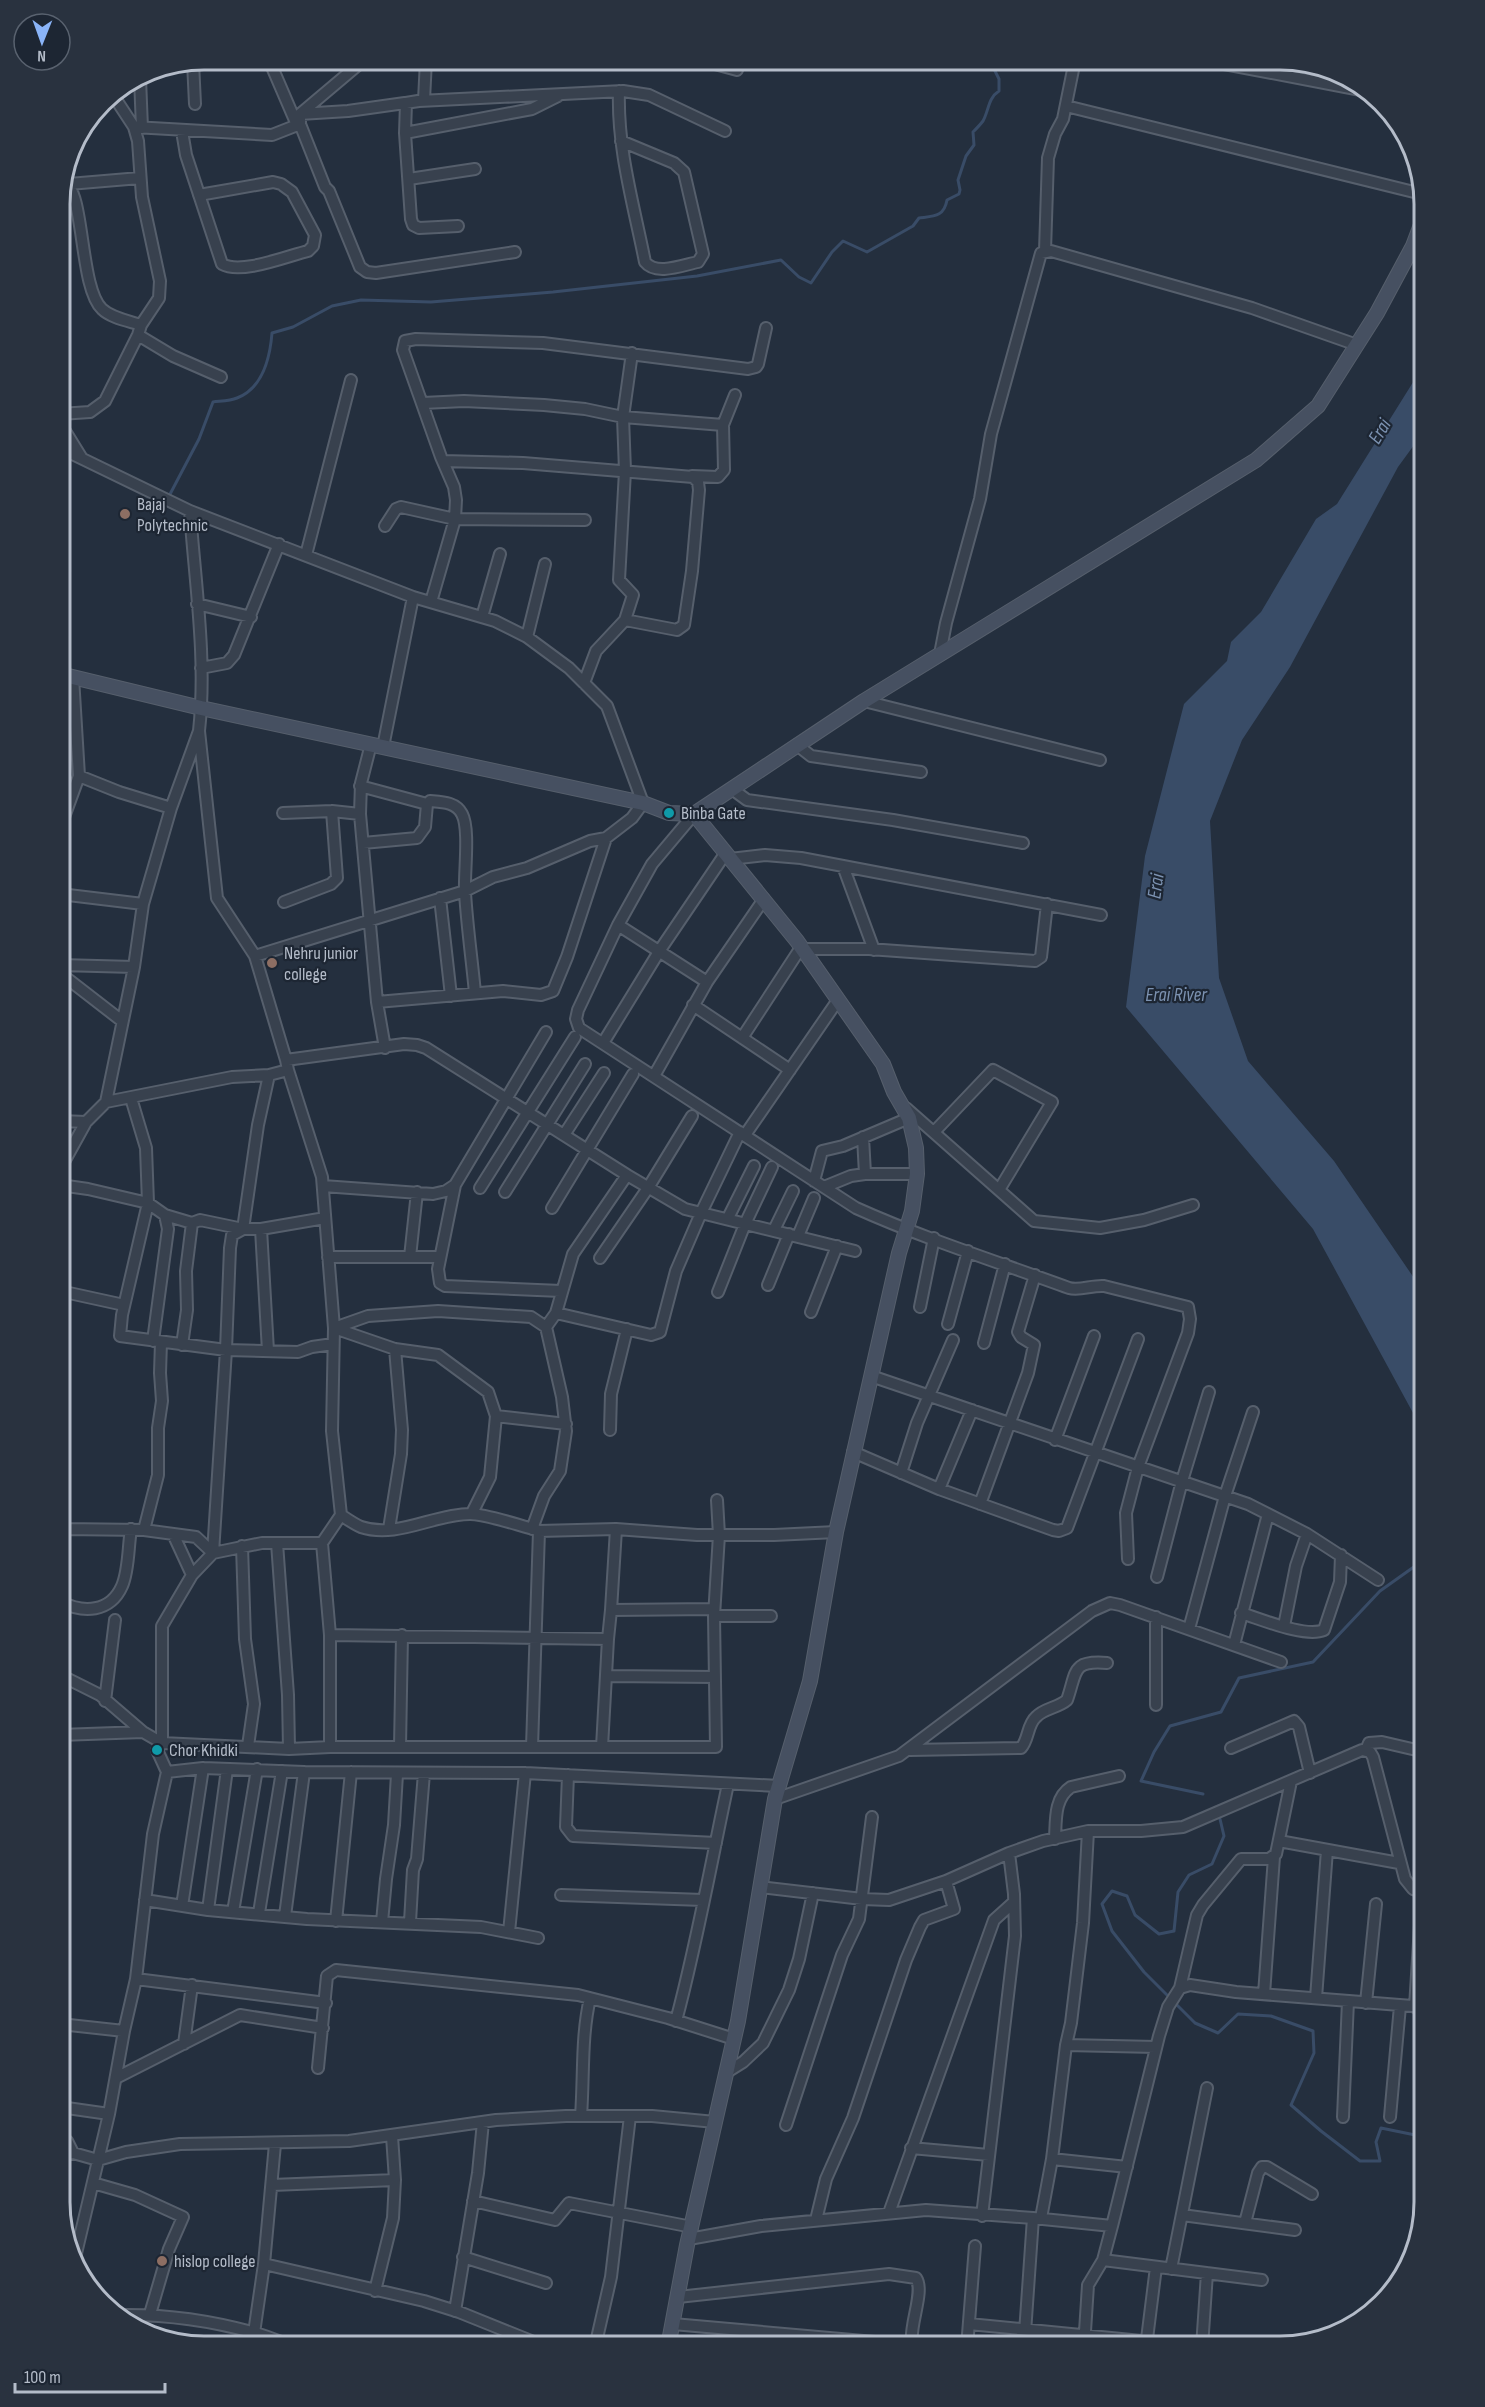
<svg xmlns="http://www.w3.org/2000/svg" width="1485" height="2407" viewBox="0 0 1485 2407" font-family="'Sofia Sans Condensed',sans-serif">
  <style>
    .water { fill: #394c67 }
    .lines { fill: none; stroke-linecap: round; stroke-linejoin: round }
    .stream { stroke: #394c67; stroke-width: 3 }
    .street-casing { stroke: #565f6c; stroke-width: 14 }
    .secondary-casing { stroke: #565f6c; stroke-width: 16 }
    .street { stroke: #38414e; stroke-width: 10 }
    .secondary { stroke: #465061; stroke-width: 14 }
    .education-dot { fill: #8d6e63; stroke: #1d2633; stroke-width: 2 }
    .culture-dot { fill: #0f9aa8; stroke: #1d2633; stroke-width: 2 }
    .labels { text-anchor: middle; stroke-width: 4.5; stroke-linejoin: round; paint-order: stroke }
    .poi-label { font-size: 18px; fill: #b4bcc9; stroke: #1d2633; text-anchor: start }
    .water-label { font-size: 20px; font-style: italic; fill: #7c92b1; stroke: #1d2633 }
    .rim { fill: none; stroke: #b4bcc9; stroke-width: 3 }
  </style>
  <rect width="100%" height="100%" fill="#242f3e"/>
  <path class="water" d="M1425,363V430L1398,467L1290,667L1242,740L1210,821L1219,978L1248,1061L1334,1161L1416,1281L1425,1302V1435L1313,1229L1126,1007L1145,856L1184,704L1227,661L1231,642L1261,612L1316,519L1337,504Z"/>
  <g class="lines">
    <path class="stream" d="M168,498L199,439L213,402C221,401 230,401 237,398C263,388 270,358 272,333L293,327L332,306L361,300L431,302L553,292L697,276L781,260L799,277L811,283L832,252L843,241L867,252L913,226L919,218C934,216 944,217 947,200L959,194L960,190L958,180L966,156L974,145L973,132C976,129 980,125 983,121C989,110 988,98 999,91V79L994,69L999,60
      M1203,1794L1141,1781L1154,1752L1170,1726L1221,1712L1239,1678L1313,1662L1380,1591L1425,1559
      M1220,1819L1224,1836L1212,1864L1189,1875L1178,1892L1174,1931L1159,1934L1135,1915L1127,1896L1112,1891L1102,1904L1112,1931L1144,1972L1195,2023L1218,2033L1238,2014L1271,2016L1313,2031L1314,2053L1291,2105L1321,2131L1360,2161H1380L1376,2142L1381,2128L1425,2137"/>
    <g class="street-casing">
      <path id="street" d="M269,60L297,125
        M426,60L424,100L406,103L405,133L411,219L413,225L419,228L458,226
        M700,60L737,70
        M1203,60L1366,91
        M193,62L195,104
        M140,78L142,128
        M619,91C617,149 634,206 645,262C656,276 683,265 698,262L703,254L684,172L674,163L621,141
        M113,95L134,127L272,135L300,124V114L364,60
        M1066,106L1422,194
        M300,114L348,111L419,101L623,91L649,95L725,131
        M300,124L325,187L329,191L360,267L367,272L376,273L515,252
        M182,131L186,155L222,264C241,275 287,256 308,251L313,246L315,235L292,192L281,184L273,182L199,195
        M405,133L532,109L558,96
        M409,179L475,169
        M64,182C85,191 79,287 102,309C111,318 129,321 141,325
        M69,184L140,178
        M1045,251L1048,158L1055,134L1063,119L1075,60
        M138,335L173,356L221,377
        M423,403L464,401L544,405L585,409L623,417L723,425
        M60,414L90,412L105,401L138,335L141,325L159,298L160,281L142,197L138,141L134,127
        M60,423L81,457
        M60,448L190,511L413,597L495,621L527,637L569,668L607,706L643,803L632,818L606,838L590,841L527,868L493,877L465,891L255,956
        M443,461L523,463L693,477L698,482L699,490L692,571L684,625L677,630L625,620
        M692,476L718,477L724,470L723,425L735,395
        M385,526L396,509L401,507L455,519L585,520
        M306,555L351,380
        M431,602L455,519L456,500L454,487L441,457L403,350L405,341L416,339L543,343L748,369L756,367L758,364L766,328
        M197,604L251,617
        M482,617L500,554
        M527,637L545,564
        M940,654L946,623L980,499L991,434L1041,253L1051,251L1252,308L1357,345
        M201,668L227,663L234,655L279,544
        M584,683L596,651L625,620L633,595L619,580L625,471L623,417L632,353
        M864,701L1100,760
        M371,744L361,783L360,814L377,1002L385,1048
        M797,745L811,756L921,772
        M383,747L413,597
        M79,776L119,792L171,808
        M360,786L427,804L430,801C442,802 456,802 462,814C470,829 464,873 465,892C467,926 472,960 475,993
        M732,789L747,800L893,820L1023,843
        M283,813L332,811L360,814
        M694,814L652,864L618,925L578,1010L576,1019L579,1028L856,1208C925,1239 998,1262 1069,1288C1080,1291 1092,1285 1104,1286L1188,1307L1190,1319L1188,1333L1138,1467L1126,1513L1128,1559
        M60,828L79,776L73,677
        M363,843L417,838L425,827L427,804
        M730,859L765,855L801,858L1101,915
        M843,866L874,950
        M60,894L143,904
        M440,898L451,996
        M284,902L331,884L337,878L332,811
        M618,925L707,982
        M60,965L134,967
        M60,973L122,1021
        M377,1002L503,991L541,995L553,991L567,957L606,838
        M693,1005L790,1070
        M742,1038L798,952L806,949H869L1035,961L1041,957L1047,904
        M603,1043L660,950L725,854
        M286,1060L404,1044L417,1045L426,1048L627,1175
        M654,1076L707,982L764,899
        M131,1098L146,1148L148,1203L122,1315L120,1336L226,1350L298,1352L312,1347L333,1344
        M106,1102L232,1077L269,1075L288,1070
        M906,1108L1034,1221L1100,1228L1144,1220L1193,1205
        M60,1121L86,1122
        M934,1132L993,1070L1052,1102L999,1190
        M564,1135L604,1073
        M745,1135L838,1000
        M863,1137L865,1174
        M60,1169L86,1122L106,1102L134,967L143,904L171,808L199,731
        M814,1181L822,1151L843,1146L909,1118
        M60,1185L88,1189L148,1203L165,1215L192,1223L200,1220L243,1229H261L325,1218
        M455,1185L438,1269L440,1283L445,1286L561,1291
        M323,1186L433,1194L446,1191L455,1185L546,1032
        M824,1187L851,1176L865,1174H917
        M480,1188L575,1037
        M505,1192L585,1064
        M552,1208L633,1074
        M728,1218L754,1166
        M261,1229L268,1351
        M774,1230L793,1191
        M798,1236L814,1198
        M328,1257H440
        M410,1257L417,1192
        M600,1258L648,1188L692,1116
        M768,1285L789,1234
        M60,1291L124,1305
        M718,1292L745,1224L772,1167
        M920,1307L934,1238
        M811,1312L837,1246
        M556,1313L651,1335L660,1332L676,1271L701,1213L740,1132
        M948,1324L968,1251
        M546,1327L531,1317L438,1311L368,1316L334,1328L395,1349L438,1355L488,1392L496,1416L566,1424
        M153,1341L168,1229L165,1215
        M984,1343L1005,1264
        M182,1345L187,1310L186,1271L192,1223
        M871,1376L1248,1504L1307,1534L1378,1580
        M610,1430L611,1394L627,1329
        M1055,1440L1094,1336
        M853,1452L939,1489L1053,1530L1059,1531L1067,1528L1138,1339
        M901,1473L917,1423L953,1340
        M939,1489L972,1410
        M60,1504L63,1529L144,1530L196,1537L213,1553
        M980,1504L1028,1373L1034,1345L1021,1337L1018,1332L1035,1275
        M472,1513L490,1477L496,1416
        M341,1515C347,1519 354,1524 361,1527C397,1539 434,1514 470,1514C487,1514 520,1526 537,1530
        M389,1529L401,1454L402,1430L395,1349
        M532,1529L544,1496L560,1471L566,1431L562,1397L546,1327L556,1313L573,1254L627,1175L685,1209L855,1251
        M144,1530L158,1475V1428L162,1401L160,1373L161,1342
        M174,1536L192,1575
        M277,1543L288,1695L289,1749
        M242,1546L245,1639L254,1704L248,1746
        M213,1553L226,1350L230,1248L232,1235L243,1229L258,1125L269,1075
        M1157,1577L1182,1481L1209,1392
        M60,1602L63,1529
        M61,1602C83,1613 110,1613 122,1586C129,1570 128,1547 131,1529
        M611,1610L616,1529
        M1241,1613C1261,1619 1305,1638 1324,1630L1340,1582L1341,1555
        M714,1616H771
        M1156,1617V1705
        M1284,1626L1296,1566L1307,1534
        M1189,1629L1225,1496L1253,1412
        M330,1635L608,1639L602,1747
        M608,1639L611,1610L714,1609
        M1234,1645L1268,1514
        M60,1675L100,1695L143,1732
        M606,1676L715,1677
        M105,1701L115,1620
        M60,1735L143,1732L162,1743L289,1749L330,1747V1635L322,1543
        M330,1747H716L714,1616L719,1535L717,1500
        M400,1747L402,1635
        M532,1747L539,1531L616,1529L697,1535H774L836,1532
        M1231,1748L1294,1721L1299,1727L1310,1773
        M910,1750L1021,1748C1029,1739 1027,1725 1036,1717C1044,1708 1058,1708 1067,1700C1077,1672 1071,1660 1107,1663
        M1366,1750L1369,1743L1382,1742L1425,1752
        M167,1772L203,1768L304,1772L525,1773L779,1786
        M568,1775L566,1827L573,1836L716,1843
        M775,1799L899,1756L1092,1611L1110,1603L1120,1605L1281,1662
        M1055,1839C1056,1820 1054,1798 1071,1787L1119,1776
        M1279,1841L1399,1863
        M760,1887L862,1899L889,1900L946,1881L1009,1853L1043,1841L1088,1831H1141L1183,1827L1362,1750L1370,1752L1373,1757L1405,1879L1413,1889L1425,1893
        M561,1895L703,1900
        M145,1900L208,1910L307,1919L481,1927L538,1938
        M182,1906L203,1768
        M208,1910L227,1769
        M233,1912L257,1769
        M259,1913L282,1771
        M285,1916L304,1772
        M336,1921L351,1772
        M382,1922L386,1879L394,1825L397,1774
        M410,1922L413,1870L417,1859L424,1773
        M509,1932L525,1773
        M136,1979L326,2003
        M1180,1988L1197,1915L1203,1905L1241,1859H1269L1276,1854L1291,1781
        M1264,1994L1274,1857
        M1316,1998L1327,1850
        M1366,2003L1376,1904
        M1415,2007L1422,1893
        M676,2021C697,1943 711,1863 728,1784
        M60,2024L124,2031
        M184,2044L192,1985
        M1066,2045L1156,2047
        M318,2068L327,1976L336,1970L578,1995L668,2018L734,2039
        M727,2072L743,2062L763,2043L789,1990L799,1959L813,1893
        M116,2078L240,2015L323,2028
        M60,2107L109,2114
        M581,2116C584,2076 581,2037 590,1998
        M1343,2117L1348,2001
        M1390,2117L1400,2006
        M786,2125L842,1955L859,1919L872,1817
        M60,2135L67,2141L73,2153
        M911,2148L989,2155
        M60,2156L73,2153L98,2160L126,2152L180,2144L349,2141L496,2120L566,2116H652L715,2122
        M1052,2159L1127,2167
        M93,2183L135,2195L183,2217L169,2249L150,2314
        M272,2185L395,2180
        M473,2201L555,2220L569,2203L692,2227
        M889,2213L994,1920L1014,1902
        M1182,2215L1295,2230
        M982,2216L1015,1936L1014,1894L1009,1853
        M1041,2218L1052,2159L1066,2045L1071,2023L1083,1923L1088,1831
        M816,2220L826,2179L853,2118L906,1960L920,1927L924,1920L954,1909L946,1881
        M1245,2223L1258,2173L1262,2167H1267L1312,2194
        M1112,2226L1159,2036L1168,2007L1180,1988L1190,1985L1236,1992L1425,2007
        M689,2239L761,2226L926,2210L1033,2218L1112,2226L1103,2260L1262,2280
        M463,2257L546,2283
        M74,2262L109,2114L124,2031L136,1979L153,1834L167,1772L157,1750L162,1743V1626L192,1575L213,1553L262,1543H322L341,1515L332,1431L334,1328L322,1177L288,1070L286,1060L255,956L217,898L199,731C207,659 195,583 190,511
        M264,2264L424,2301L459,2312L546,2347
        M1171,2269L1207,2088
        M375,2291L393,2218L395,2180L392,2136
        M455,2311L478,2173L483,2122
        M118,2315C163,2314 208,2320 252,2332C267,2336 282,2343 297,2347
        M673,2324L909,2345L912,2343C909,2325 925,2291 916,2278L889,2274L678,2297
        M969,2324L1202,2347
        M254,2333L264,2264L275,2144
        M595,2347L611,2277L630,2116
        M967,2347L975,2246
        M1024,2347L1033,2218
        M1084,2347L1088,2285L1103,2260
        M1146,2347L1156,2267
        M1202,2347L1207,2273"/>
    </g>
    <g class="secondary-casing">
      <path id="secondary" d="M60,674L201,708L643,803L669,813L694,814L864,701L1256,460L1318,406L1377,313L1413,246L1425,214
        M668,2347L687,2245L738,2021L775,1799L810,1681L836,1532L899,1253L912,1211L917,1174L916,1148L909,1118L894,1092L883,1064L797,941L694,814"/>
    </g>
    <use href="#street" class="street"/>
    <use href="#secondary" class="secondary"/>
  </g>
  <g class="education-dot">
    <circle cx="125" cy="514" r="6"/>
    <circle cx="272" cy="963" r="6"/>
    <circle cx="162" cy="2261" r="6"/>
  </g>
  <g class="culture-dot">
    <circle cx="669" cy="813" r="6"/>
    <circle cx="157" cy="1750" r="6"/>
  </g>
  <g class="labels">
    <g class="poi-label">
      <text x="137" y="510">Bajaj<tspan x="137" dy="21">Polytechnic</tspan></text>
      <text x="681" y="819">Binba Gate</text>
      <text x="284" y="959">Nehru junior<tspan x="284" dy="21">college</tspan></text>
      <text x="169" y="1756">Chor Khidki</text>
      <text x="174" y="2267">hislop college</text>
    </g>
    <g class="water-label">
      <text transform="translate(1379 431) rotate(-59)" y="7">Erai</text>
      <text transform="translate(1155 886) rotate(-82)" y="7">Erai</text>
      <text x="1176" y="1001">Erai River</text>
    </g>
  </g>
  <path d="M0 0H1485V2407H0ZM204 70H1280A134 134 0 0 1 1414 204V2202A134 134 0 0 1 1280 2336H204A134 134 0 0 1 70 2202V204A134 134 0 0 1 204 70Z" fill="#29323f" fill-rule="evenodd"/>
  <path class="rim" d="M204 70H1280A134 134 0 0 1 1414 204V2202A134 134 0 0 1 1280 2336H204A134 134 0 0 1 70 2202V204A134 134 0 0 1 204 70Z"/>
  <g transform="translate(42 42) rotate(181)"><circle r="28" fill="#1d2633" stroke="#59626f" stroke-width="1.5"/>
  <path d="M0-4.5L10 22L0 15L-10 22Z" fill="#8ab4f8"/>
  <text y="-9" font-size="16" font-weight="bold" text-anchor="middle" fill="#b4bcc9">N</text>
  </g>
  <path d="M15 2383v9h150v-9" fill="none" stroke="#b4bcc9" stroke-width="3"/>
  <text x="24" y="2383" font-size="18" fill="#b4bcc9" stroke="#1d2633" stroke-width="4.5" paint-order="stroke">100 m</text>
</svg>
